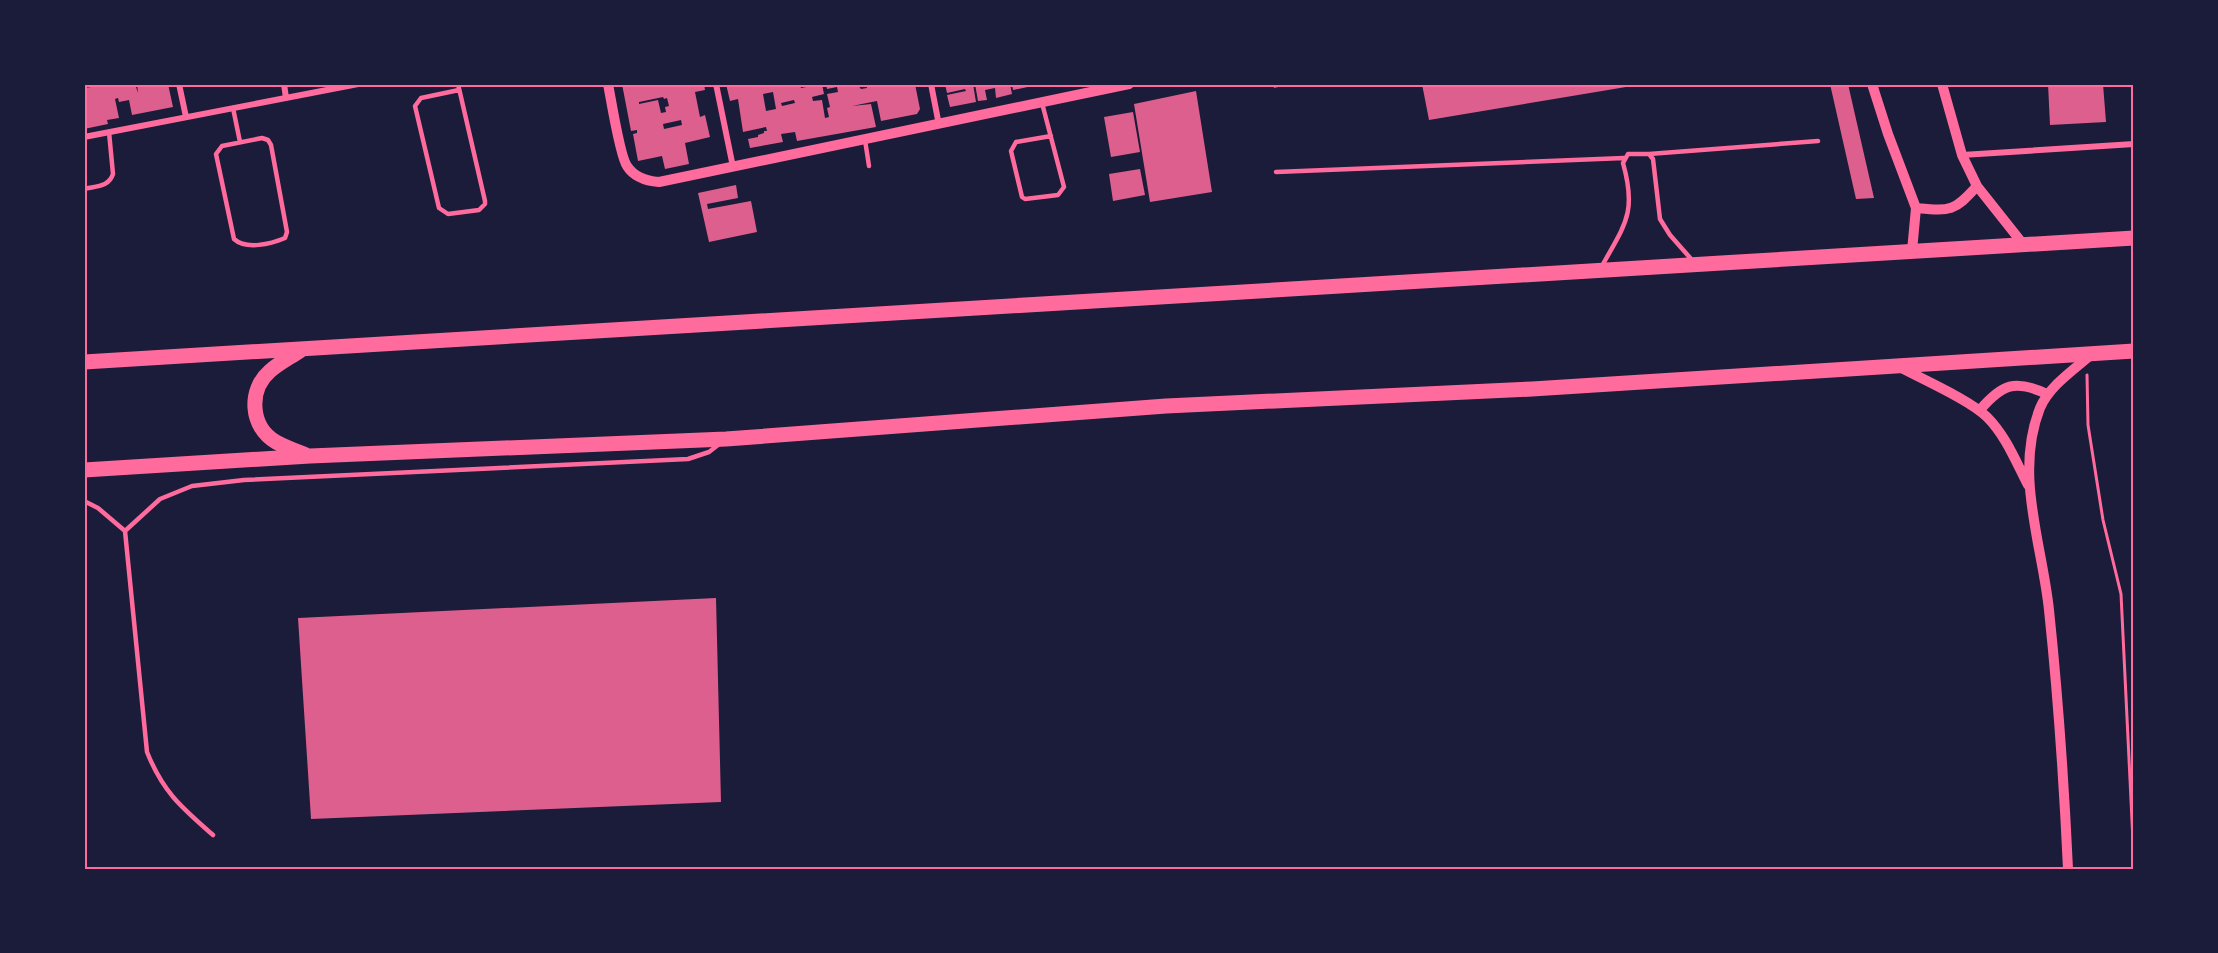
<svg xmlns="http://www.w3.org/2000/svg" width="2218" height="953" viewBox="0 0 2218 953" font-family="Overpass,sans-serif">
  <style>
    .building { fill: #dd5f8e; fill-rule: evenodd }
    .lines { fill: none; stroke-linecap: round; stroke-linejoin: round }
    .path { stroke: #ff6b9d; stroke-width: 3 }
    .service { stroke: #ff6b9d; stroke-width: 4.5 }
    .minor { stroke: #ff6b9d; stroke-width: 6 }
    .tertiary { stroke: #ff6b9d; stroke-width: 10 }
    .motorway { stroke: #ff6b9d; stroke-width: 15 }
    .neatline { fill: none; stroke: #ff6b9d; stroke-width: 2 }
  </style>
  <rect width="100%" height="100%" fill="#1b1b3a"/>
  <path class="building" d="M84,84H135L138,93L137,84H168L173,107L132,115L129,100L119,102L118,98L115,99L119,118L107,120L108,124L84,129V88L91,87H84Z
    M622,84H704L705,90L695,92L700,117L705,115L710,137L685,143L689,164L665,169L662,156L638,161L633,134L637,133V130L631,131ZM663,97L664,99L667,98L669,106L665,107L666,112L661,113L658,100L639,104V102ZM681,120L682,125L664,129L663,124Z
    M726,84H800L801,88L822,84L824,94L812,97L813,101L822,100L825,118L829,117L827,108L830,107L827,94L838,92L837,87L827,89L826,84H857L861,89L867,88L866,84H915L920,109L917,114L881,121L877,101L852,106L871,104L876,127L797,141L795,132L781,134L783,142L750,148L748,139L758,137V135L764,133V131H767L766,127L743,132L738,99L730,101ZM773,92L776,109L766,111L763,94ZM794,100L795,103L782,106L781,103Z
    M945,84H973L976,102L950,107L947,95L966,91L965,89L947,93Z
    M975,84H1010L1012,94L996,98L995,88L985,90L987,100L978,101Z
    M1012,84H1037V85L1013,90Z
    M1273,84H1287V85L1274,88Z
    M1422,84H1638V85L1429,120Z
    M1830,84H1848L1874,198L1856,199Z
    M2048,84H2103L2106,122L2050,125Z
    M1196,91L1212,192L1150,202L1134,104Z
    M1133,112L1140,152L1111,157L1104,117Z
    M1140,169L1145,195L1113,201L1109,174Z
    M736,185L738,198L707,204L708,209L751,201L757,232L709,242L698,193Z
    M716,598L721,802L311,819L298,618Z"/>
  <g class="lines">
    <path class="path" d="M2087,375L2088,425L2103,520L2121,594L2134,862"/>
    <path class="service" d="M458,84L485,201V204L479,210L448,214L439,208L415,106L421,98L459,90
      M1042,103L1064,187L1058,195L1025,199L1022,197L1011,151L1016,142L1051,136
      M233,108L240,142
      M262,138L268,140L271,145L287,232L285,238C271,244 246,250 234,239L216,154L222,146Z
      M865,140L869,166
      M1649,154L1818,141
      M1276,172L1624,158
      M84,189C96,186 109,187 113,174L109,132
      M1602,266C1625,224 1637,213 1623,163L1628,154H1649L1653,159L1660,219L1670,235L1692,260
      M84,501L98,508L125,531L147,752C163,792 181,807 213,835
      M125,531L160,499L192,486L244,480L688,459L709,452L718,445"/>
    <path class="minor" d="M179,84L186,117
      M284,84L286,98
      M716,84L733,167
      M931,84L939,125
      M84,137L358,84
      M1962,155L2134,144"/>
    <path class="tertiary" d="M608,84C611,99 620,157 627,166C634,177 646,181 659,182L1129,84
      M1872,84L1888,134L1916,208L1912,251
      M1942,84L1962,155L1977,186L2023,244
      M1916,208C1950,211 1954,212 1977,186
      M1898,366C1922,379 1970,400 1987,417C2006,436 2016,462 2028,485
      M1980,410C2002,384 2015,379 2047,394
      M2068,869C2064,782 2058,696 2049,610C2042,543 2014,474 2040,408C2050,385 2075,369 2093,353"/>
    <path class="motorway" d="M301,350C291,357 279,363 270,371C248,390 250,427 276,442C285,447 296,451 306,455
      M84,362L2134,238
      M84,470L310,456L726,439L1166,406L1532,389L2134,351"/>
  </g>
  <rect width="2218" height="953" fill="none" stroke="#1b1b3a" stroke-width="171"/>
  <rect x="86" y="86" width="2046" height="782" class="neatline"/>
</svg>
